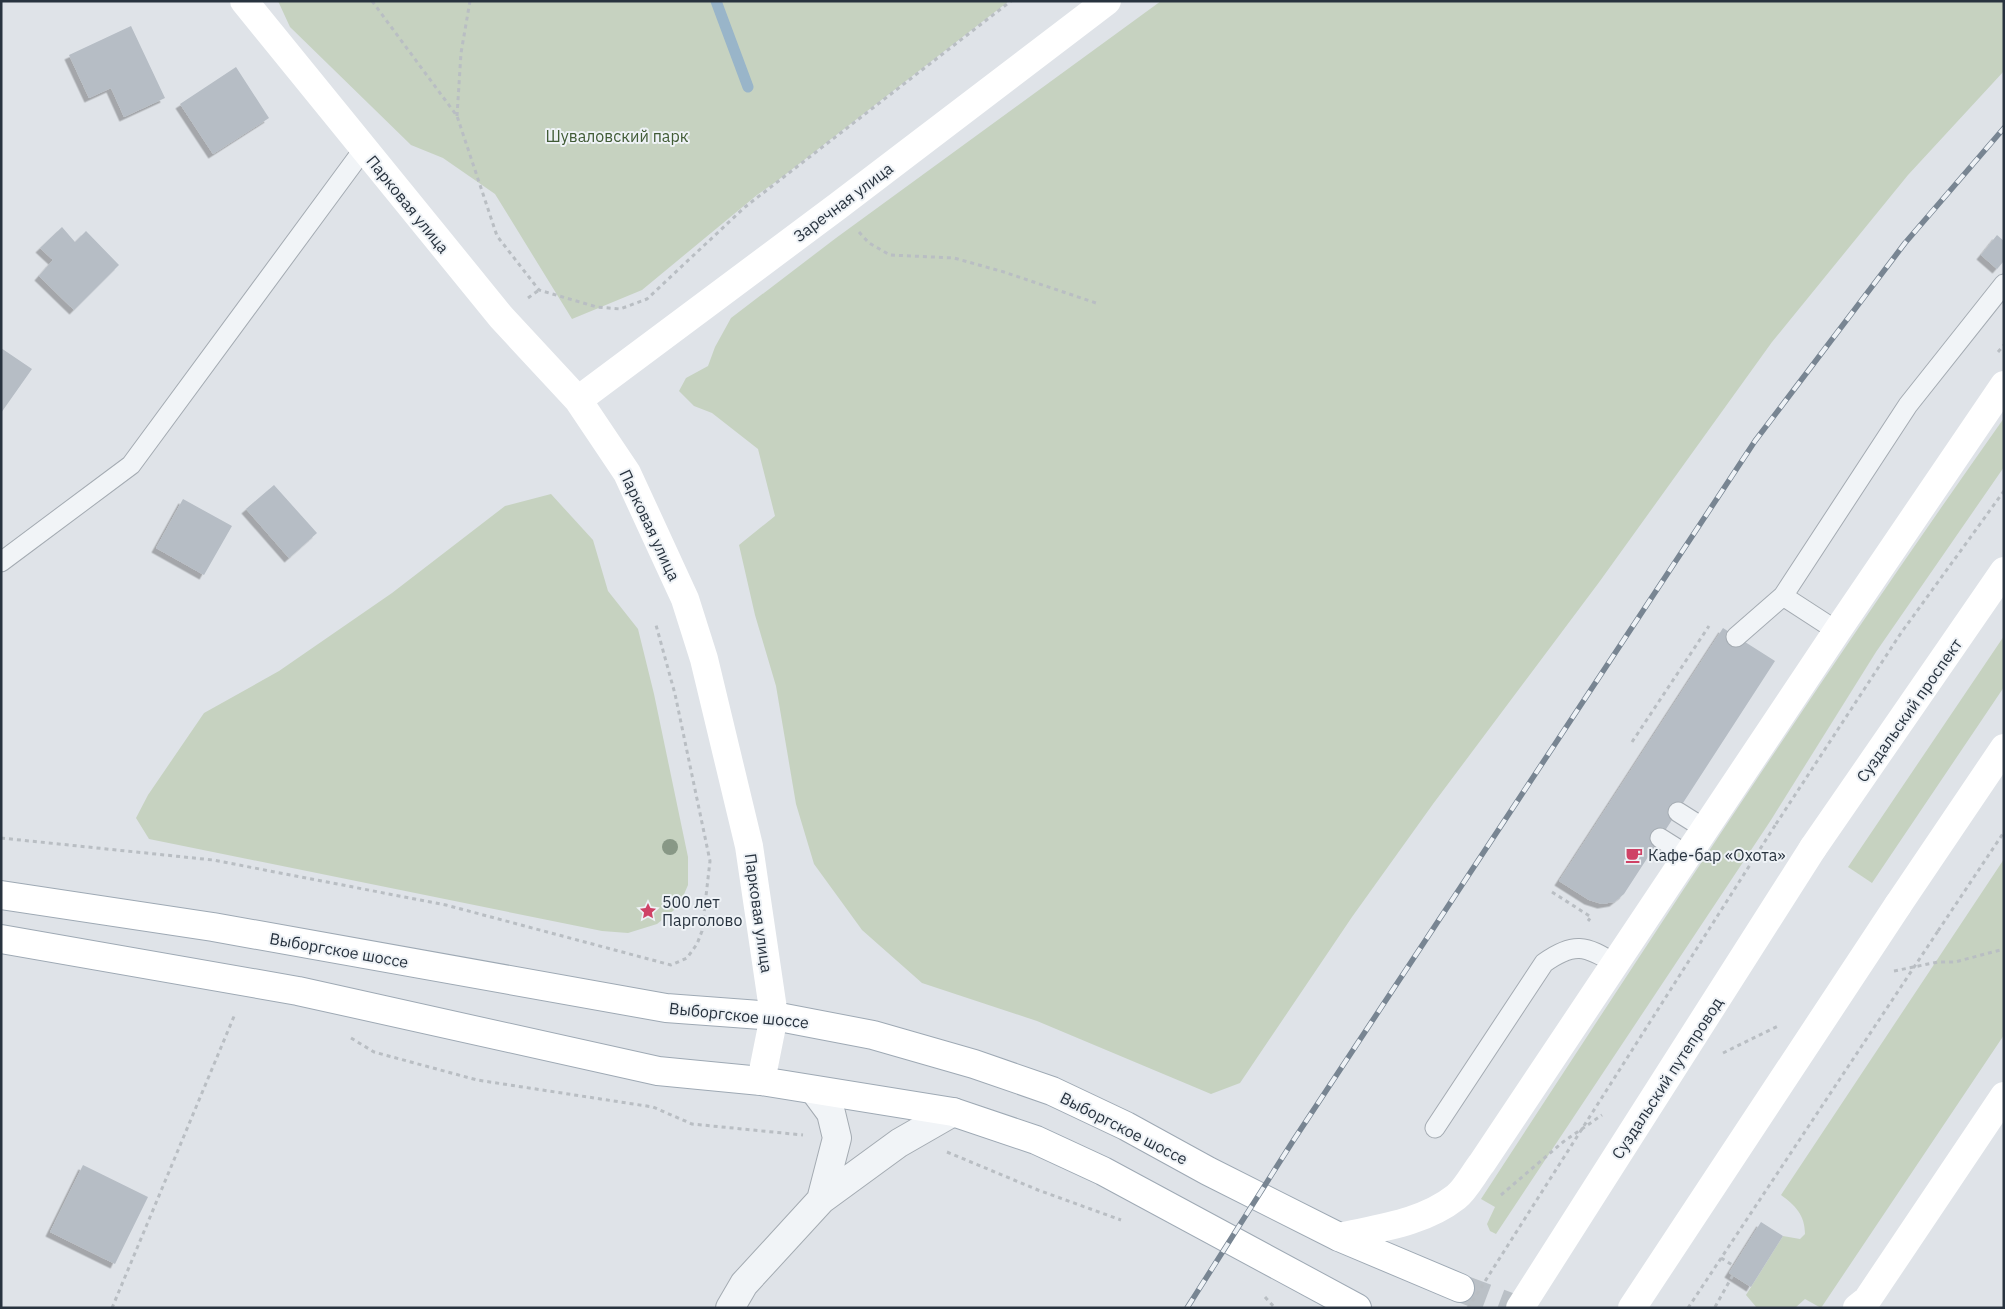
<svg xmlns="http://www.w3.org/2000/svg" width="2005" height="1309" viewBox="0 0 2005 1309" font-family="'IBM Plex Sans',sans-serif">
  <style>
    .green { fill: #c6d2c0 }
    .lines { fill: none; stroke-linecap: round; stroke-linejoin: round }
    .stream { stroke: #99b5c9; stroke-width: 11 }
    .building { fill: #b6bdc5; filter: url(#shadow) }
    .primary-tunnel { stroke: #bac0c6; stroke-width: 28; stroke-dasharray: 28 14; stroke-linecap: butt }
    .lane-casing { stroke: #a4abb2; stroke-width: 21 }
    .street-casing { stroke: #a4abb2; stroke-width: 30 }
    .primary-casing { stroke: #9ea9b4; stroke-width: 30 }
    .path { stroke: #b9bec3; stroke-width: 3; stroke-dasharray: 4 4; stroke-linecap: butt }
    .lane { stroke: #f1f4f7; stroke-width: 19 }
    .street { stroke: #f1f4f7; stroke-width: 28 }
    .secondary { stroke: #fff; stroke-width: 28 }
    .primary { stroke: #fff; stroke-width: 28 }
    .rail-casing { stroke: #788592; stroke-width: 5.5 }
    .rail { stroke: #eef2f6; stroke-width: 4; stroke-dasharray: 11; stroke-linecap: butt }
    .path-bridge { stroke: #b9bec3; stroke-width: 3; stroke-dasharray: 4 4; stroke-linecap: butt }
    .secondary-bridge { stroke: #fff; stroke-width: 28 }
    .tree { fill: #889886 }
    .labels { text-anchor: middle; stroke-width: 4; stroke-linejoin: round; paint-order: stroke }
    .park-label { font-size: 16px; fill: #405b35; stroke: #eef2f6 }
    .street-label { font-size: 16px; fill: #28333f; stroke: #eef2f6 }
    .poi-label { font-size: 16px; fill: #28333f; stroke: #eef2f6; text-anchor: start }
  </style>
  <defs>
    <filter id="shadow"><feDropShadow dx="-4.5" dy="4.5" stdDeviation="0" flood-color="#0004"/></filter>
  </defs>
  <rect width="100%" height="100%" fill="#dfe3e8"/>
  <path class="green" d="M278,1H1009L777,181L757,195L642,290L572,319L495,194L443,158L411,145L290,27Z
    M1161,1H2004V71L1908,175L1772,342L1600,581L1433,804L1352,917L1240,1083L1211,1094L1037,1021L922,983L862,930L814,864L796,804L776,686L755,615L739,545L775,516L758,449L712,413L694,406L679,391L686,378L708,366L715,347L731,318L836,238Z
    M2004,418V467L1876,652L1771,820L1496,1234L1490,1231L1487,1224L1495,1207L1481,1199C1652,937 1823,674 2004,418Z
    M551,494L593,540L608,591L638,629L654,694L688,857V885L679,906L657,924L628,933L602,931L149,839L136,818L148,795L204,713L279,671L392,593L505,506Z
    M2004,636V687L1872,883L1848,867Z
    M2004,859V1035L1821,1308L1805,1299L1795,1308H1757L1746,1295L1783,1236L1800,1239L1805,1234C1805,1215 1795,1205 1781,1195Z"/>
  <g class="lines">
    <path class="stream" d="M716,1L748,87"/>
  </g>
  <path class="building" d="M131,26L165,98L124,117L111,88L89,98L69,55Z
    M236,67L269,118L213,154L180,104Z
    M62,227L75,242L86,231L119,265L74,310L39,276L53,260L40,248Z
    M1997,235L2004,241V261L1997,269L1981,255Z
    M1,348L32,369L1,413Z
    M274,485L317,533L289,558L246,509Z
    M183,499L232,526L204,575L156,548Z
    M1723,628L1775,661L1624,894L1614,902L1602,904L1589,900L1559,881Z
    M83,1165L148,1197L115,1264L50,1232Z
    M1761,1222L1783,1236L1751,1287L1729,1273Z"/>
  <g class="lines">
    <path class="primary-tunnel" d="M1460,1288L1513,1308"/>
    <g class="lane-casing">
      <path id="lane" d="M1,562L131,465L363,150
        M1783,596L1837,631
        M1736,637L1783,596L1908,405L2004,284
        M1678,812L1705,829
        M1660,838L1687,855
        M1435,1128L1544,963C1573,942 1586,945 1615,964"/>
    </g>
    <g class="street-casing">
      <path id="street" d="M814,1090L831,1113L837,1138L821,1200
        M730,1308L744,1284L821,1200L899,1143L953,1112"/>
    </g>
    <g class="primary-casing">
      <path id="primary" d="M1,895L213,927L666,1008L774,1016L873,1035L974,1064L1052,1091L1126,1126L1208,1171L1339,1237L1460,1288
        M1,939L298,991L658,1071L761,1081L953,1112L1036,1140L1103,1171L1357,1308"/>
    </g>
    <path class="path" d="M372,1L457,116L497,236L539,290L597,307L620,309L647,299L745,207L1011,1
      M457,116L461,53L470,1
      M859,232L869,243L890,255L954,258L1004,272L1096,303
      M528,298L539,290
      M1998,352L2004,345
      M1632,742L1709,626
      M1776,824L1901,633L2004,491
      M1,838L213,860L446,905L671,965L687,958L697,944L702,931L710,861L675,694L656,625
      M1552,892L1591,917L1588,921
      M1938,931L2004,832
      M1894,971L1938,962H1955L2004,949
      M351,1038L374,1052L477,1080L653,1107L692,1124L803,1135
      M1723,1053L1778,1026
      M947,1152L1038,1190L1121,1220
      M1501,1195L1563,1142L1602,1115
      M1721,1258L1734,1266
      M1265,1297L1275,1308
      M1715,1307L1733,1275
      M112,1308L235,1014"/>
    <use href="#lane" class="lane"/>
    <use href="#street" class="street"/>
    <path class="secondary" d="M244,1L501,317L578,400L627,473L685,599L704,659L749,846L774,1016L761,1081
      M578,400L838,206L1107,1
      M1813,848L2004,571
      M1898,905L2004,748
      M1339,1237C1379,1228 1423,1223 1456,1197C1466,1189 1474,1173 1482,1163L1837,631L2004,385
      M1857,1308L1867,1300L2004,1096"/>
    <use href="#primary" class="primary"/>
    <g class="rail-casing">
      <path id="rail" d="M1187,1308L1293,1141L1755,441L1905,243L2004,128"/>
    </g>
    <use href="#rail" class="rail"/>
    <path class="path-bridge" d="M1468,1308L1776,824
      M1688,1308L1938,931"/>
    <path class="secondary-bridge" d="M1520,1308L1813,848
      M1632,1308L1898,905"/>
  </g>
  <circle class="tree" cx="670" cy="847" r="8"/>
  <defs>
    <g id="cafe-bare" transform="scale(1.35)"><path d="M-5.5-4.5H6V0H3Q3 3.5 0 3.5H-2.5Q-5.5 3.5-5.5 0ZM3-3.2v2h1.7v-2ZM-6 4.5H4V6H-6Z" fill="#cf4266" stroke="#eef2f6" stroke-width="2.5" paint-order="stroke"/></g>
    <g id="sight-bare" transform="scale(1.35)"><path d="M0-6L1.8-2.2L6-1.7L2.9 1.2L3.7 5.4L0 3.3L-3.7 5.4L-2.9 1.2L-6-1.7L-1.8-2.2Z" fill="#cf4266" stroke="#eef2f6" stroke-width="2.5" paint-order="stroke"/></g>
  </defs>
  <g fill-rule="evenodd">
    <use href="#cafe-bare" x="1634" y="855"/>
    <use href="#sight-bare" x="648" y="911"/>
  </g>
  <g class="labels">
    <g class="park-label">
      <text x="617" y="142">Шуваловский парк</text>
    </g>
    <g class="street-label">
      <text transform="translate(843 202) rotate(-37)" y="6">Заречная улица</text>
      <text transform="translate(408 204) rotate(51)" y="6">Парковая улица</text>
      <text transform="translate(650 525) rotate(65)" y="6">Парковая улица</text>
      <text transform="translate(1909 710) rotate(-55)" y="6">Суздальский проспект</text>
      <text transform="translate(759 913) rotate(82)" y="6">Парковая улица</text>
      <text transform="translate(339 950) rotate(10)" y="6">Выборгское шоссе</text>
      <text transform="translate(739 1015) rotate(6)" y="6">Выборгское шоссе</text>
      <text transform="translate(1667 1078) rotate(-57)" y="6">Суздальский путепровод</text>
      <text transform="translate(1124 1128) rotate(27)" y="6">Выборгское шоссе</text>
    </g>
    <g class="poi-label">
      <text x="1648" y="861">Кафе-бар «Охота»</text>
      <text x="662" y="908">500 лет<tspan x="662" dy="18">Парголово</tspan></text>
    </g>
  </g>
  <rect width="2005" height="1309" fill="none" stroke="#28333f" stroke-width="5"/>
</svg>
